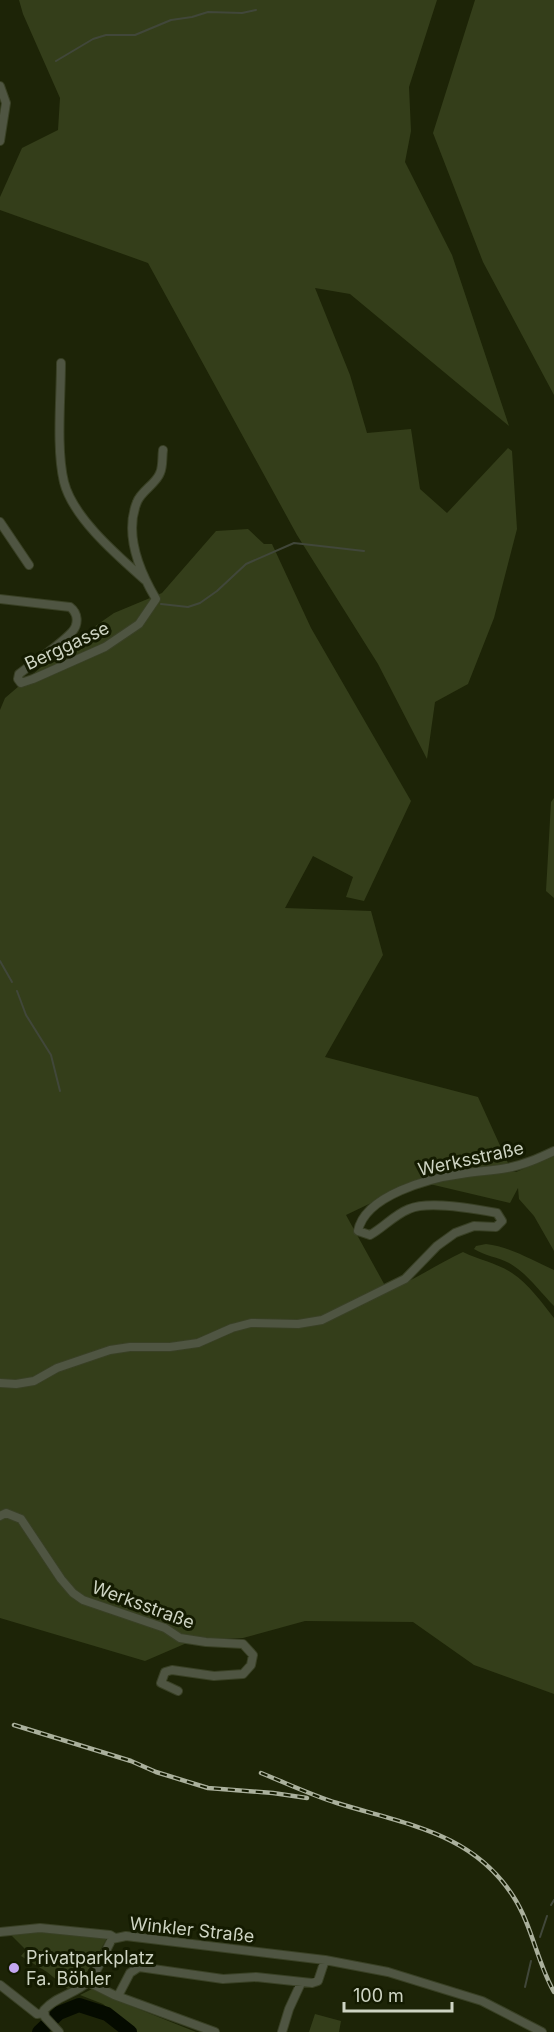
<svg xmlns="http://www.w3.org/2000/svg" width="554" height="2032" viewBox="0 0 554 2032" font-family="Inter,sans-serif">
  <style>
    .green { fill: #343e1a }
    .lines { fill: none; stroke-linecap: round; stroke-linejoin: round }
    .stream { stroke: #41473a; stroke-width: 2 }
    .river { stroke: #050b00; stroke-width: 14 }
    .street-casing { stroke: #394025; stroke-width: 10 }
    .street { stroke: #4f5542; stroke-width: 8 }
    .rail-casing { stroke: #aab09c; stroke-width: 4.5 }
    .rail { stroke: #141b01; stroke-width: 2; stroke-dasharray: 7; stroke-linecap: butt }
    .poi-dot { fill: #c4a7f1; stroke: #141b01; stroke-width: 2 }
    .labels { text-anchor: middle; stroke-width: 6; stroke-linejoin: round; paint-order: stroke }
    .street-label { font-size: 18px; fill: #ced4c3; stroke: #141b01 }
    .poi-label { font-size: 18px; fill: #ced4c3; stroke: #141b01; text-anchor: start }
  </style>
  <rect width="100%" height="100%" fill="#1d2407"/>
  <path class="green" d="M19,0H437L409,87L411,131L405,162L452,255L509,426L350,294L315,288L350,375L367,433L411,429L420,489L447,513L508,448L512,451L517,529L494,618L468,684L435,702L427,759L378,664L297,535L148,263L0,210V197L22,148L58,130L60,98L23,14Z
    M475,0H554V395L483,262L433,133Z
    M248,529L264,544H272L311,628L411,801L364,901L346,897L353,877L313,856L285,908L371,911L383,955L325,1057L478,1097L512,1172H516L554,1156V1251L534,1216L519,1199L518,1188L510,1203L417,1181L346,1215L388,1291C415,1280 437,1264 463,1252C479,1260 497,1263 512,1273C528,1283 542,1303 554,1318V1694L474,1665L413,1622L305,1621L243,1638L196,1639L145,1661L0,1618V710L5,698L61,650L114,613L162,593L216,531Z
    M554,798V898L546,891L551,802Z
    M486,1244C511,1247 531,1260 554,1270V1306C540,1292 527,1273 509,1263C498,1257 485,1256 474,1249L476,1246Z
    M57,1932L107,1938C96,1958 87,1977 69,1990L47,1972L21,1956L26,1950L9,1933Z
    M94,1988L111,1998L196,2032H135L103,2004L80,1995Z
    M315,2014L341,2021L339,2032H309Z"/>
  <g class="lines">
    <path class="stream" d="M56,61L93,39L106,35H135L171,20L192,17L208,12L242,13L256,10
      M161,604L188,607L200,603L217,591L246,564L294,543L364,551
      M0,961L12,982
      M17,991L26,1015L51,1055L60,1091
      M551,1905L554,1900
      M540,1937L547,1916
      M525,1987L531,1961"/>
    <path class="river" d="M39,2032L59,2013L79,2005L107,2014L130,2032"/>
    <g class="street-casing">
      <path id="street" d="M0,86L6,103L0,141
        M61,363C61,398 56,449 64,482C73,518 118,556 145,580
        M0,522L29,565
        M0,599L70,607C78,613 79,624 72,632C58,647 35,661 19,674L18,679L21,683L33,679L105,647L139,624L156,599C140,572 124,534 137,502C141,491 156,484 160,473C163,467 162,457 163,450
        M0,1383L16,1384L34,1381L57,1368L110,1350L130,1347H170L198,1343L232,1328L251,1323L298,1324L322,1320L405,1279L437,1246L455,1233L474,1226L496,1227L502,1221L497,1213C476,1209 429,1200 409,1209C394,1215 384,1227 370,1235L358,1231C365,1195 430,1178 461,1174C476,1171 492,1171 507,1168C524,1165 539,1158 554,1151
        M0,1516L6,1513L21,1519L61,1579L73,1593L83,1600L165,1628L180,1638L206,1642L243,1644L253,1655L251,1665L243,1674L214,1676L172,1670L165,1672L161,1683L178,1691
        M0,1932L40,1928L110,1935L115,1938
        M88,1982L114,1995L215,2032
        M0,1985L37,2014L44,2013
        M118,1996L130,1973L139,1967L223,1979L256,1977L312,1983L318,1981L325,1960
        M59,2032L45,2017L44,2010C56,1996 76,1994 89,1981C98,1972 105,1951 112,1939L126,1936L325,1960L388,1972L482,2001L542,2032
        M282,2032L289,2009L301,1983"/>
    </g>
    <use href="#street" class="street"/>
    <g class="rail-casing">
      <path id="rail" d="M14,1725L131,1761L156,1772L208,1788L273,1793L307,1798
        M261,1773C286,1783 311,1795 337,1803C404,1824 472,1832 513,1896C532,1925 537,1962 554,1992"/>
    </g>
    <use href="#rail" class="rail"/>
  </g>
  <circle class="poi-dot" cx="14" cy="1968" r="6"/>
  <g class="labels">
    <g class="street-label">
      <text transform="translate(67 646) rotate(-25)" y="6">Berggasse</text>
      <text transform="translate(471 1159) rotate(-12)" y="6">Werksstraße</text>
      <text transform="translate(143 1605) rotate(20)" y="6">Werksstraße</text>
      <text transform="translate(192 1930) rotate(6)" y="6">Winkler Straße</text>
    </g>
    <g class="poi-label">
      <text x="26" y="1964">Privatparkplatz<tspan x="26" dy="21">Fa. Böhler</tspan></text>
    </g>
  </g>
  <path d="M344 2002v9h108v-9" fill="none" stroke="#ced4c3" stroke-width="3"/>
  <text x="353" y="2002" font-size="18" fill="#ced4c3" stroke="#141b01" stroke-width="4.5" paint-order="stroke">100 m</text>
</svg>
